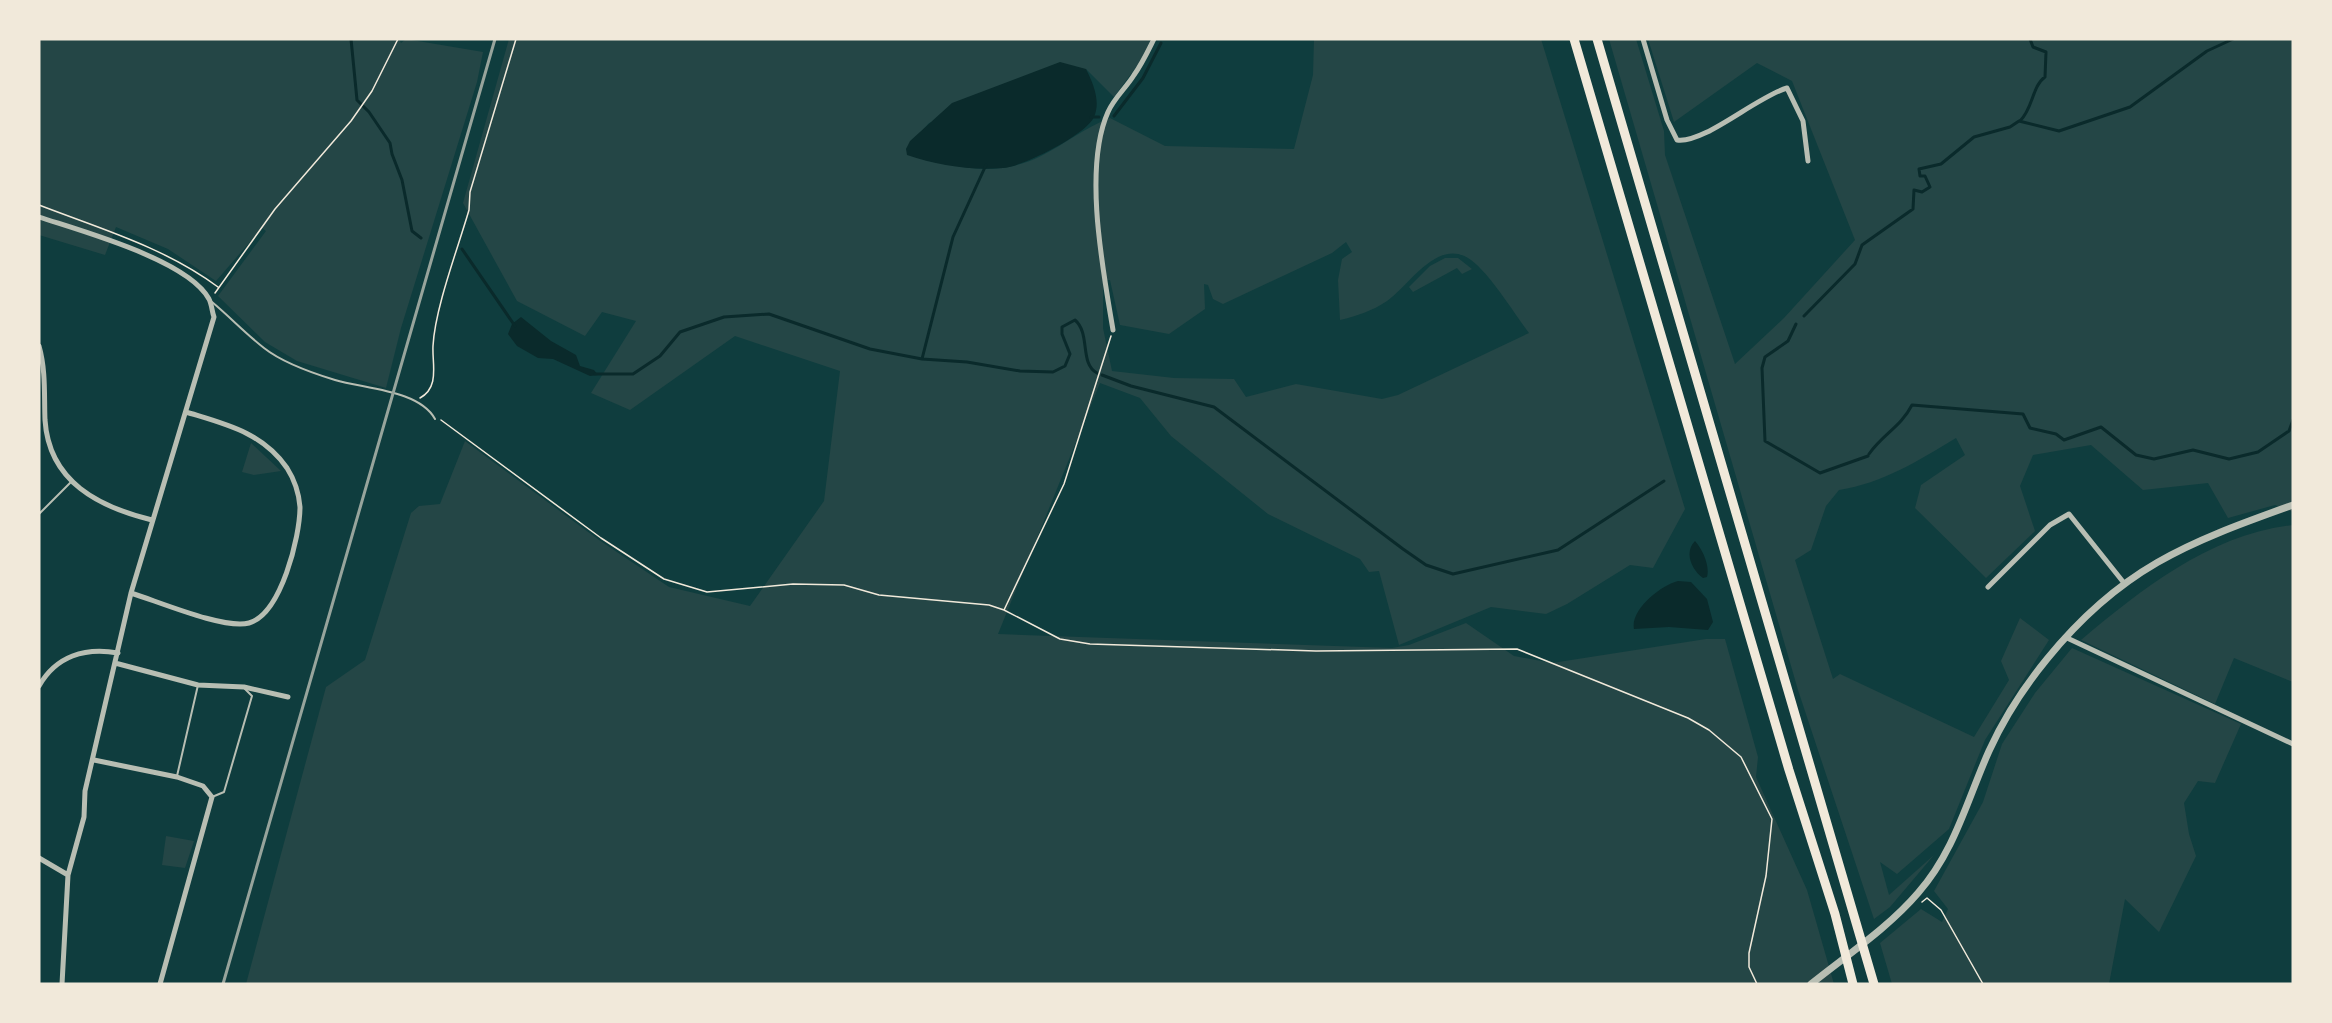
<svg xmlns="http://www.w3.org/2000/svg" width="2332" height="1023" viewBox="0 0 2332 1023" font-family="Poppins,sans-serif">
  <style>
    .green { fill: #244646; fill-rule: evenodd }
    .water { fill: #0a2a2b }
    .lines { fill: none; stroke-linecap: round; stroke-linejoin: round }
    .stream { stroke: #0a2a2b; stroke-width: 3 }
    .path { stroke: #f1e9da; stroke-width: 1.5 }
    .service { stroke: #b8beb3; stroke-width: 2 }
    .minor { stroke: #b8beb3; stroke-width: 5 }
    .tertiary { stroke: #b8beb3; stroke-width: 7 }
    .motorway { stroke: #f1e9da; stroke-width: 9 }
    .rail { stroke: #97a49c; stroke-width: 3 }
  </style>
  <rect width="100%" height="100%" fill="#0f3d3e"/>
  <path class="green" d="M39,39H399L401,43L406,39L483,52L477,82L401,328L386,388L297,361L265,342L218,296L266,231L262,228L216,281L168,249L116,227L105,255L39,235Z
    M509,39H1151L1139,63L1114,97L1086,69L929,123L906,149C951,168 994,179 1041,156C1065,144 1084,128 1110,118L1165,146L1294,149L1313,75L1314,39H1541L1685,509L1653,568L1630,565L1567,604L1546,614L1491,607L1399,645L1379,571L1369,572L1360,559L1268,514L1171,436L1140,398L1100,383L998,634L1392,648L1409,645L1466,623L1514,656L1552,663L1706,639H1725L1758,757L1756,777L1807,890L1834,984H246L326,687L365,660L411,513L419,506L440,504L465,441L599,540L669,587L750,606L824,501L840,371L735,336L630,410L591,393L636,321L602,312L585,336L517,301L463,203ZM1346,242L1352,252L1342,259L1338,280L1340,320C1357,316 1372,311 1387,301C1410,285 1438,236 1471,260C1490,274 1514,313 1529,333L1398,395L1382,399L1296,384L1246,397L1234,379L1174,378L1112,371L1103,328V280H1110L1120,325L1169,334L1205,309L1204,284L1208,285L1213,299L1223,304L1332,253Z
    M1609,39H1636L1664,131L1665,155L1735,364L1784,318L1855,240L1792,81L1757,63L1674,122L1648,39H2293V512L2275,505L2228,518L2208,483L2143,490L2091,445L2033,455L2020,486L2035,531L1986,578L1915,508L1921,485L1965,455L1956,438C1918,461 1883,483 1839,490L1826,506L1811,550L1795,560L1833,679L1840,674L1974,737L2009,680L2001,661L2020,618L2049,640L1985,740L1949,829L1897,874L1880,862L1889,895L1934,855L1890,907L1874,919L1798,690Z
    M1445,258H1458L1472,269L1462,274L1457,268L1413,292L1409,287L1430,266Z
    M251,443L281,471L254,475L242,472Z
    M2293,525V682L2234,658L2215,704L2081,640C2142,589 2211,534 2293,525Z
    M2072,648L2241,724L2215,783L2198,781L2184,803L2189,834L2196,856L2159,932L2125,899L2109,984H1892L1880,943L1921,909L1942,922L1948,909L1934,891L1983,802L2002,744L2035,693Z
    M166,836L194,841L185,868L162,865Z"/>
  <path class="water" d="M1060,62L1086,69C1093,83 1101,101 1094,117C1086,135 1022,167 1003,168C971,171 937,165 907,155L906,149L910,141L952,103Z
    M521,317L551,341L576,355L580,366L594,370L598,375L590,376L553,359L538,358L517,346L508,334L512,324Z
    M1695,541C1703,550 1710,566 1707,577L1703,578C1691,569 1684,552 1695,541Z
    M1678,581L1691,582L1707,599L1713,622L1708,630L1669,627L1634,629C1630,610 1661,585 1678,581Z"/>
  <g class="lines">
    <path class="stream" d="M351,39L357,100L369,112L390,143L392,154L402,180L412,231L421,238
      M1114,116L1143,78L1161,43
      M1091,117H1099
      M2020,121C2033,109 2032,86 2045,77L2046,52L2033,47L2030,39
      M462,249L515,326
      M1804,316L1855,264L1862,245L1913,209L1914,190L1922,192L1930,187L1925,176H1920L1919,169L1941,164L1974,137L2010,127L2019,121L2059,131L2130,107L2207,51L2233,39
      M1796,324L1788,341L1765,357L1762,368L1765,441L1820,473L1868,456
      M922,359L953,237L986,165
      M595,374H633L660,356L680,332L724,317L769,314L870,349L922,359L967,362L1020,371L1053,372L1065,366L1070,354L1062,334V327L1075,320C1091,334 1079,363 1097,373
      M1102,375L1131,386L1214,407L1403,549L1426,565L1453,574L1558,550L1664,481
      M1869,454C1884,433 1900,428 1912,405L2023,414L2030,428L2056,434L2064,440L2101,427L2136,455L2154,459L2193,450L2229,459L2258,452L2289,431L2293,420"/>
    <path class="path" d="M39,205C101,229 164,247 218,287
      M215,293L275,209L351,121L372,91L398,39
      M420,398C440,387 432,364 433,346C435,308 458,248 469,210L470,192L516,39
      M441,420L601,538L664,579L707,592L793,584L844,585L879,595L989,605L1004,610L1060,639L1090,644L1316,651L1517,649L1688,718L1709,730L1741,757L1772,819L1766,876L1749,953V967L1757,984
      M1004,610L1064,484L1111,336
      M1922,902L1927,898L1941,910L1983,984"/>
    <path class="service" d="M212,302C230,317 246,334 264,348C283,363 312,373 335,380C365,389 419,390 435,419
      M39,514L71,482
      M177,776L198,685
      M212,797L224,792L252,696L245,689"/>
    <path class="minor" d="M1643,39L1667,120L1677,140C1704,144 1756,97 1787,88L1803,121L1808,161
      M39,217C81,231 188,260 209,299C212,305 212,312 214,317L131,593L85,791L84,817L68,875L62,984
      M1113,330C1103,270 1083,168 1108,112C1114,98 1126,88 1134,75C1142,64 1148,51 1154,39
      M39,346C46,371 44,395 45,420C49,482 99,507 152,520
      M1988,587L2050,525L2069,514L2124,583
      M131,593C157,601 225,630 249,623C281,614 300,537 300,507C299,494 294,479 287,468C262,432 225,424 186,412
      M2065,637L2293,744
      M115,663L198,685L244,687L288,697
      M39,686C56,656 85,647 118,653
      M94,760L177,777L203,786L212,797L160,984
      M39,858L68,875"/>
    <path class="tertiary" d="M1811,984C1847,955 1888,928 1918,893C1955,851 1967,800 1989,751C2004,718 2024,687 2047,659C2120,569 2186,543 2293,505"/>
    <path class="motorway" d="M1574,39L1789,770L1835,914L1853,984
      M1597,39L1874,984"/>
    <path class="rail" d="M223,984L495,39"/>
  </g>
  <rect width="2332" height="1023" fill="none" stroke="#f1e9da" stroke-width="81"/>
</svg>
